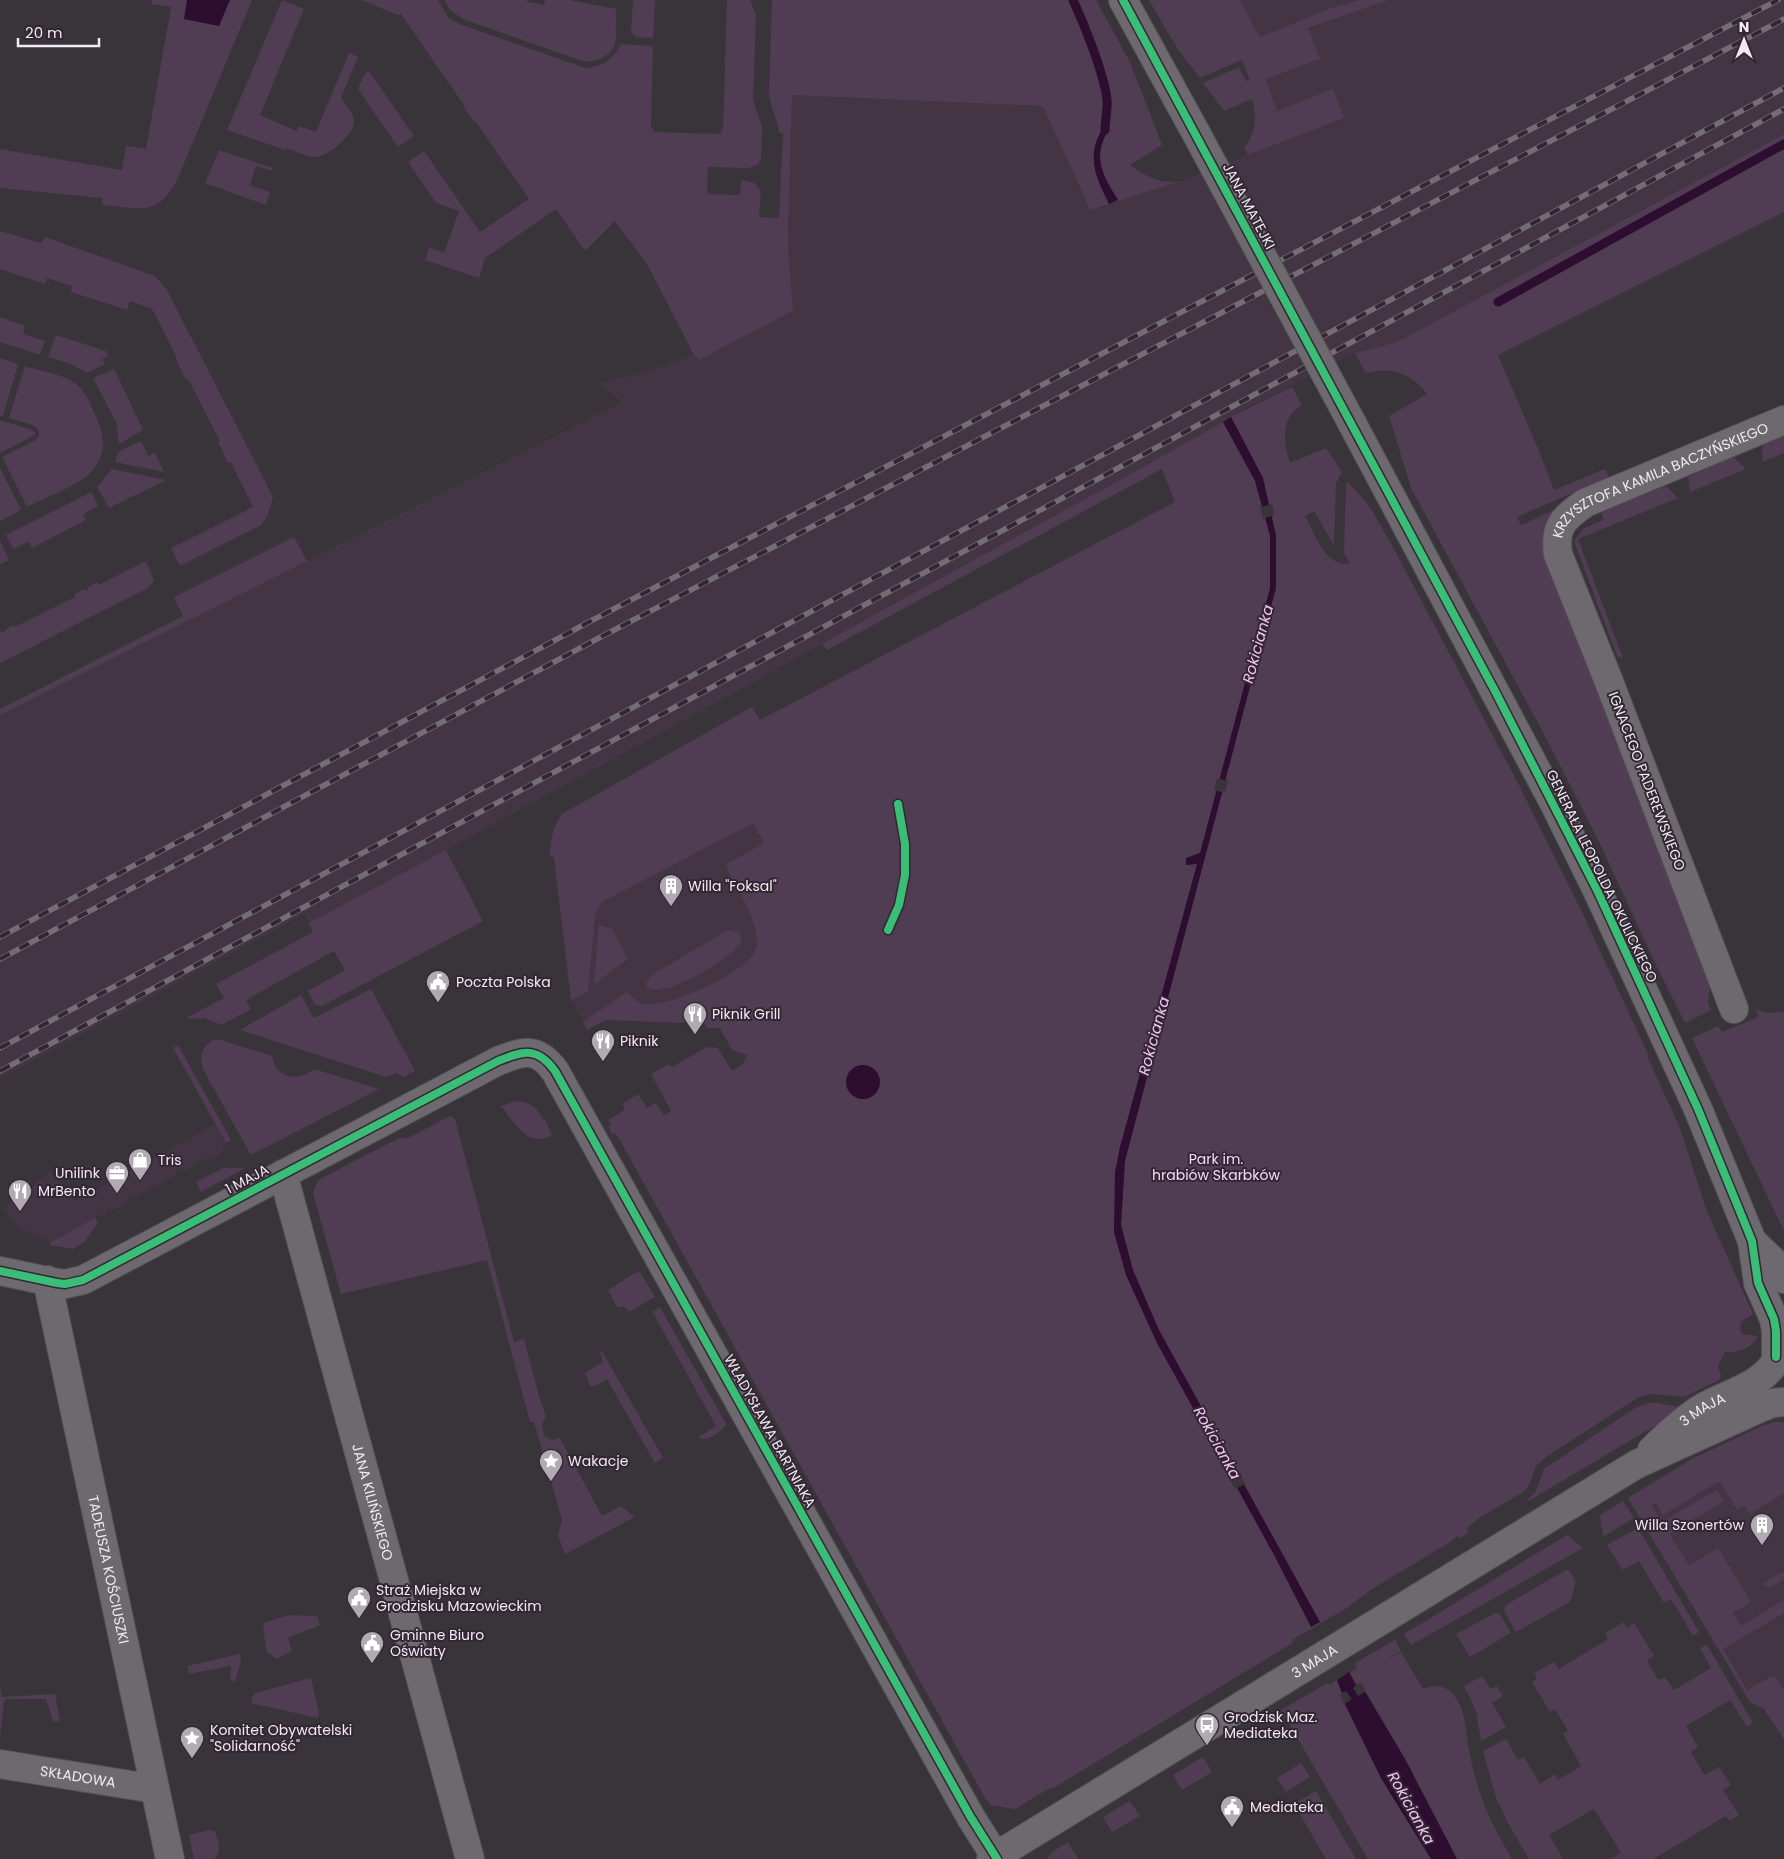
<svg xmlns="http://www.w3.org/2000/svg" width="1784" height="1859" viewBox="0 0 1784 1859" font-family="Poppins,sans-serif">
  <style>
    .built { fill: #443545 }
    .green { fill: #513d53 }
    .water { fill: #2d0d30 }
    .pier { fill: #39333a }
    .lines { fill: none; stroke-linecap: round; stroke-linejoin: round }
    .stream { stroke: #2d0d30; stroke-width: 9 }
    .minor-casing { stroke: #575158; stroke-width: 30 }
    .minor { stroke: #6e696e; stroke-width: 28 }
    .rail-casing { stroke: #736e73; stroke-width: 5.5 }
    .rail { stroke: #322733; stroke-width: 4; stroke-dasharray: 11; stroke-linecap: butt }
    .minor-bridge-casing { stroke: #575158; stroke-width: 30; stroke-linecap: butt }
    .minor-bridge { stroke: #6e696e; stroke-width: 28 }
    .cycleway-casing { stroke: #322733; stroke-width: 11 }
    .cycleway { stroke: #3abd76; stroke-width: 8 }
    .labels { text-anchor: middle; stroke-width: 4; stroke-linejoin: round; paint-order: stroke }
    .street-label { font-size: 14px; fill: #f2eaf2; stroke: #322733 }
    .poi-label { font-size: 14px; fill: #f2eaf2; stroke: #322733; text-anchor: start }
    .park-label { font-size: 14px; fill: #fbd6fe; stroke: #322733 }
    .water-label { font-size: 15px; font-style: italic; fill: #f4c3f8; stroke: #322733 }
  </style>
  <rect width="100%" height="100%" fill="#39333a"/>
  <path class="built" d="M1240,0H1360L1331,8L1260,37Z
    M1389,0H1784V134L1397,342L1355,353L1231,417L1157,460L908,595L742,689L437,855L309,923L304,914L0,1079V715L622,402L598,383L639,374L694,355L699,360L793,311L788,243L792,95L1043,106L1090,210L1181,181L1343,118L1333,90L1277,111L1266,79L1320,59L1308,29Z
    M776,712L843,937L683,1023L605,1020L587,1030L571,1000L554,856L579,814Z
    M215,1124L226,1143L221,1154L210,1159H203L202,1161L185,1171L178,1168L176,1175L158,1185L155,1184L154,1187L137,1196L130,1195L129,1200L126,1204L115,1209L108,1210L107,1212L51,1242L19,1228L3,1210L18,1194L21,1196L50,1171L72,1194L75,1201Z
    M1784,1429V1690L1774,1675L1747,1691L1643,1513V1511L1773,1432Z"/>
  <path class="green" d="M152,0H252L178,178C158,218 140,208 102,205V198L0,188V149L122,170L126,146L146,149L171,7L151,4Z
    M282,0L304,9L260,115L296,131L299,126L316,132L349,53L358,57L341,98C346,105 354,113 354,122C354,135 328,156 316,157C306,157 296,151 286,148L285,150L227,130Z
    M361,0H438L448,17L459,24L585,68C602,67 613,60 621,44L653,46L651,128H653V132L721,134V130H723L727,0H750L756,15L753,100L762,127L761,159L757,165L749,168L708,167L707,194L740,195L741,180C767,182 760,196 759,217L779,218L783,133H779C778,119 771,109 769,95L772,0H1096L1130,62L1162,145L1130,165C1145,176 1162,185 1181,181L1090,210L1043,106L792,95L788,243L793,311L699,360L694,355L647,264L615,221L585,251L556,209L485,258L479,278L425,260L429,247L444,253L459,211L436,203L408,162L424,151L480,232L529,199L476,122H474L463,106L464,105L401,14L398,15Z
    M444,0H527V2L544,5L545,0H570L616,9C615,20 617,33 615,44C611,57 593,63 582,61L463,19L450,10Z
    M633,0H655L653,38L636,37L631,32Z
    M1149,0H1240L1260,37L1331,8L1360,0H1389L1308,28L1320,59L1266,79L1277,111L1333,89L1344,118L1248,155L1244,148C1256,134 1257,116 1252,99L1224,111L1203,83L1239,67L1246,81L1250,80L1242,60L1200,78L1177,48Z
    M369,71L414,136L398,147L358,89L364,75Z
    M1784,134V212L1498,355L1541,456L1554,490L1605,469L1609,477L1517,517L1521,525L1563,506C1549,523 1543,527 1545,551L1711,978L1708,1003L1711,1010L1685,1023L1657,967L1600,844L1545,736L1411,488L1389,416L1427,394C1412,373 1390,366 1366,373L1355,353L1397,342Z
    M219,150L273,168L272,171L256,166L250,185L270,192L266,205L205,183Z
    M0,231L41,243L45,237L155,276L167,290L273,497L267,517L261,525L180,566L171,548L253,507L231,462L228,463L218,442L220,441L188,379L186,380L176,359L177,358L152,309L130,301L127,310L71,292L72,286L47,278L45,284L0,269Z
    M0,317L25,326L23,334L45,341L40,355L0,342Z
    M56,335L106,351L108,356L102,359L105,364L87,373L71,364L48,357Z
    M0,358L18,364L3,416L0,415Z
    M25,366C40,371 62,374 75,383C84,390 88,399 92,408C103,430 110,452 91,472C76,487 46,497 27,507L2,457L34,441L39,436V431L33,425L9,418Z
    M114,369L143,430L119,444L116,422L93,378Z
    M1292,387L1302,405C1280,418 1283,442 1290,463L1326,448L1342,472L1336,483L1334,546L1314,511L1305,516C1315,534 1325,567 1350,564L1344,553L1346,483H1349L1369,506L1393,547L1520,787L1580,908L1648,1054V1058L1680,1128L1706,1209L1753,1314L1741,1322L1740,1329L1742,1334L1757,1336V1338C1748,1350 1740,1352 1725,1352L1718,1366L1721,1375L1719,1380L1684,1397L1649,1394L1637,1398L1546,1457L1536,1466L1530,1483L1525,1491L1479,1518L1467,1528L1469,1532L1461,1538L1457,1536L1452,1541L1372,1589L1345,1609L1292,1640L1293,1642L1281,1650L1055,1787L1048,1789L1015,1809L991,1805L985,1798L622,1144L615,1133L612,1134L608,1127L611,1126L608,1120L625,1110L622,1104L638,1094L647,1108L656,1103L664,1115L671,1111L651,1074L669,1064L672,1067L707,1047L718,1048L732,1071L743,1064L747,1055L732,1050L720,1028H707L699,1015L683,1023L605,1020L587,1030L583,1022L627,992C631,996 637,1003 642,1004C666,1009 748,973 756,949C763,927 736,887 726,867L727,864L764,843L753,823L602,902L599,906L595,914L588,991L571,1000L554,857L550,856C550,840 553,827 562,814L752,707L760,720L1175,502L1162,469L827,650L822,644C955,568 1091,498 1223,422L1247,465L1254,461L1231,417Z
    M0,420L32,430L35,432V435L0,453Z
    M1784,435V453L1762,462L1763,443Z
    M141,441L148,456L155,453L164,472L115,462L118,452Z
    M1733,457L1746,469L1690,492L1688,477Z
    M0,468L21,510L0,521Z
    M112,469L166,480L109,508L97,487Z
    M1666,486L1678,498L1578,539L1623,658L1617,656L1574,541L1584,528L1604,520L1601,512Z
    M91,492L98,506L83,514L86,520L32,548L28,542L13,549L6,535Z
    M294,537L307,561L0,715V709L183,616L174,597Z
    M0,540L9,560L0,564Z
    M146,561L154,580L148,588L0,663V632L2,631L4,633H5V630L14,625L15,627L75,597V594L85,589L86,591H88L87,588L97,582L99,585Z
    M446,850L483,921L322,1006L315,1005L308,991L345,970L334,951L246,1000L251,1009L222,1025L204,1018L189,1019L188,1017L224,998L216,984L313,932L309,923Z
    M599,925L612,929L628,959L594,984Z
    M728,930L738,932L741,937L740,944C727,960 667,998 647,988V981L655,973Z
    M371,989L415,1071L404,1077L396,1073L386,1077L240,1030L301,995L314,1018Z
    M1756,1009L1766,1013L1784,1012V1231L1692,1038L1718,1026L1722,1032L1759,1017Z
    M213,1040H221L272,1056C275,1079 299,1082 314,1069L379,1089L251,1155L204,1071C199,1056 200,1049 213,1040Z
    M178,1045L231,1140L226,1143L173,1048Z
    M517,1101C533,1103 536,1107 543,1120L545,1119L552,1135C529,1150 513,1121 501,1106Z
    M450,1116L455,1119L514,1342L524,1339L539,1396L546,1417L542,1424L544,1436L552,1440L560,1438L602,1516L621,1506L635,1517L565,1554L558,1535L562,1520L534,1422H530L487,1260L341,1294L313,1193L318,1180L399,1138H408Z
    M223,1168H245L201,1192L196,1182Z
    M95,1218L98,1223L85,1241L74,1249L49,1245L51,1242Z
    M640,1272L655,1297L629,1312L625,1307H617L608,1290L635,1273Z
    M660,1307L726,1424C722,1432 709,1440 701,1439L699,1437L716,1426L653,1313L652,1312Z
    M602,1351L663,1458L655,1463L607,1379L594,1386H590L585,1373L603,1362L600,1352Z
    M1648,1403H1658L1685,1408L1525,1503L1536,1491L1544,1469L1635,1408Z
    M1774,1422H1784V1493L1750,1514L1744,1505L1737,1509L1719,1481L1663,1515L1656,1503L1652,1506L1662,1522L1717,1490L1724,1501L1669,1534L1689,1565L1718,1548L1751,1602L1733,1613L1741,1626L1784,1600V1613L1723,1649L1747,1690L1774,1675L1784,1690V1739L1764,1709L1750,1702L1628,1498L1690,1460L1762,1426Z
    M1623,1501L1634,1518L1603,1537L1600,1515Z
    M1638,1528L1699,1632L1693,1636L1671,1599L1664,1603L1639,1561L1623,1570L1607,1545Z
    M1567,1535L1583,1548L1411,1645L1404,1634Z
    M1566,1570H1569L1576,1582L1570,1602L1516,1632L1504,1610L1506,1605Z
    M1784,1571V1579L1771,1587L1764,1586L1763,1583Z
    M1495,1613H1499L1511,1633L1470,1657L1456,1634Z
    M290,1615L317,1616L320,1625L288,1638L292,1651L277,1659L266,1651L263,1623Z
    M1624,1622L1627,1628L1634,1623L1654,1656L1647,1660L1658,1680L1665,1677L1674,1690L1711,1668L1700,1648L1707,1645L1753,1723L1747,1727L1730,1700L1686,1726L1698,1747L1691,1752L1704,1775L1719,1767L1731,1785L1723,1790L1739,1815L1730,1821L1726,1816L1653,1859H1610L1621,1853L1594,1809L1549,1835L1563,1859H1529L1509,1825L1496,1798L1483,1751L1506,1739L1518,1760L1524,1757L1540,1784L1555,1774L1558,1780L1581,1766L1563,1734L1568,1731L1555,1709L1550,1712L1532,1682L1537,1678L1534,1673L1554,1662L1559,1669L1608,1639L1605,1633Z
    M1395,1640L1401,1651L1366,1672L1401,1652L1423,1689C1432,1685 1444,1685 1452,1693C1465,1707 1465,1726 1468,1744C1471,1761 1475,1780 1481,1796C1489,1819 1500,1838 1512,1859H1457L1405,1759L1361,1683L1356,1685L1350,1673L1357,1668L1355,1663Z
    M240,1654L241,1661L235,1682L230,1679L231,1666L189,1674L187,1666Z
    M1482,1676L1490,1689L1497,1686L1503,1696L1492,1703L1506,1727L1481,1741L1476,1711L1464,1686Z
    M311,1678L319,1714L318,1718L251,1703L252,1697L255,1693Z
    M1337,1680L1342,1693L1340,1695L1381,1778L1431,1859H1368L1281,1710L1328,1683L1330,1685Z
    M0,1683L2,1697L55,1694L60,1722L53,1721L46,1699H6L4,1702L0,1737Z
    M1203,1757L1212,1772L1182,1790L1173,1775Z
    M1301,1763L1310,1777L1286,1792L1277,1778Z
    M1316,1791L1356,1859H1326L1294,1804Z
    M1130,1801L1140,1816L1112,1832L1103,1817Z
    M208,1830L215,1831C218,1841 223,1851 214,1859H194L189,1835Z
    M1068,1842L1078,1859H1047L1052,1852Z"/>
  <path class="water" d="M187,0H230L219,26L184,19Z
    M1106,123L1109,129C1092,157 1102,174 1118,200L1109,204C1094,174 1085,154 1106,123Z
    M1231,417L1263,478L1276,535V588L1125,1161L1121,1225L1133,1270L1159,1330L1320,1622L1311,1627L1273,1553L1157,1343L1126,1275L1114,1232L1115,1172L1120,1147L1197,864L1186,865V858L1200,853L1270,588V536L1255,481L1223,422Z
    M846 1082a17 17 0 1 1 34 0a17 17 0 1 1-34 0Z
    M1349,1672L1356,1685L1353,1688L1358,1696L1365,1692L1405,1759L1457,1859H1431L1381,1778L1345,1704L1352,1699L1346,1691L1342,1693L1337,1680Z"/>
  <path class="pier" d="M1272,504L1274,515L1263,519L1260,507Z
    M1217,778L1228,781L1225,793L1214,790Z
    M1240,1473L1245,1484L1235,1489L1229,1478Z"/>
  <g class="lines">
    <path class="stream" d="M1073,0C1085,26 1103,71 1107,99C1108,109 1105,120 1105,130
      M1498,302L1784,144"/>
    <g class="minor-casing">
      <g id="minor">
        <path d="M1123,0L1196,133"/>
        <path d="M1353,425L1555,805L1597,890L1698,1109L1752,1241L1758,1283L1774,1319L1776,1331V1357"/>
        <path id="s1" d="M1734,1009L1608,679L1558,554C1554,526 1564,518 1585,503L1784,420"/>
        <path id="s2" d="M283,1174L470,1859"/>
        <path d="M1752,1241L1775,1263L1784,1279"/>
        <path d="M0,1271L57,1283L65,1284L83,1280L498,1061C523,1051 537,1046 555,1071L970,1816L997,1859"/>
        <path id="s3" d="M47,1280L170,1859"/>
        <path id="s4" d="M1652,1450C1668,1434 1683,1420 1702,1408C1726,1394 1757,1388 1774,1364"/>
        <path id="s5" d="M0,1764L155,1789"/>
        <path id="s6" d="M991,1859L1637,1464L1760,1408L1773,1403L1784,1402"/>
      </g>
    </g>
    <use href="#minor" class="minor"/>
    <g class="rail-casing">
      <path id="rail" d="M0,937L587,623L1778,0
        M0,959L597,639L1784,19
        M0,1048L1784,88
        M0,1071L1784,109"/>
    </g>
    <use href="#rail" class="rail"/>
    <g class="minor-bridge-casing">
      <path id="minor-bridge" d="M1196,133L1353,425"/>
    </g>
    <use href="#minor-bridge" class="minor-bridge"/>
    <g class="cycleway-casing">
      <path id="cycleway" d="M1123,0L1495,691L1597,890L1698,1109L1752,1241L1758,1283L1774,1319L1776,1331V1357
        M888,930L899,905L905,875V844L898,804
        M0,1271L57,1283L65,1284L83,1280L498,1061C523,1051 537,1046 555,1071L970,1816L997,1859"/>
    </g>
    <use href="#cycleway" class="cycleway"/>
  </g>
  <defs>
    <g id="building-pin" transform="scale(1.25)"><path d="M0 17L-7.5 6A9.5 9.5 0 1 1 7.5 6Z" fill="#b1aab2" stroke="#322733"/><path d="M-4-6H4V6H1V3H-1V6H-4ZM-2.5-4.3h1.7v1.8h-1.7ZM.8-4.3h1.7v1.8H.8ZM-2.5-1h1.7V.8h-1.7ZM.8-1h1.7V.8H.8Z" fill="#fff"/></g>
    <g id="civic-pin" transform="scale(1.25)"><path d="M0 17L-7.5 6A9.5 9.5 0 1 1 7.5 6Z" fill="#b1aab2" stroke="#322733"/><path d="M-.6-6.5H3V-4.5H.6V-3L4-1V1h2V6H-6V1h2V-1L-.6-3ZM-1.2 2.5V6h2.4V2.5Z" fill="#fff"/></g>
    <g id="restaurant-pin" transform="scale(1.25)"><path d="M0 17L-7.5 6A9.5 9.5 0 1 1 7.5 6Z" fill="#b1aab2" stroke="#322733"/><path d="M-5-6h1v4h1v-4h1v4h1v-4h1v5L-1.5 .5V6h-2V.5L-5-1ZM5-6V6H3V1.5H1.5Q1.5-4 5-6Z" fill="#fff"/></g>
    <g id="shop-pin" transform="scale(1.25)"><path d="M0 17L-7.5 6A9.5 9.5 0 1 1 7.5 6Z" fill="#b1aab2" stroke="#322733"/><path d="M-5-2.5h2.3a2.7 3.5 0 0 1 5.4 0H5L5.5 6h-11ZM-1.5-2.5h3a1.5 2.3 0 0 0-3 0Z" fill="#fff"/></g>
    <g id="office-pin" transform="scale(1.25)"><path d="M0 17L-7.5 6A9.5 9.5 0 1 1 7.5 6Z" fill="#b1aab2" stroke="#322733"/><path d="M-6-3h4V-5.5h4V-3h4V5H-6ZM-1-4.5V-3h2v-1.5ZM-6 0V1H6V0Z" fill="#fff"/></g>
    <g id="sight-pin" transform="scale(1.25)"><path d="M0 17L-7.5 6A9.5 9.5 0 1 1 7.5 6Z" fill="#b1aab2" stroke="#322733"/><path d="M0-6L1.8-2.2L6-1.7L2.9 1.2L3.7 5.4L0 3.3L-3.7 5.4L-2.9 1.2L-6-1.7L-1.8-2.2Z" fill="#fff"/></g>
    <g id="bus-pin" transform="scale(1.25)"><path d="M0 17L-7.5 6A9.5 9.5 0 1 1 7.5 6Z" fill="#b1aab2" stroke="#322733"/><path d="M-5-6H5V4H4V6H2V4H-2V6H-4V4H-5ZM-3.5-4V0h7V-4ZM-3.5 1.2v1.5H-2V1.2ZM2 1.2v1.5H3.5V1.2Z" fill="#fff"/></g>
  </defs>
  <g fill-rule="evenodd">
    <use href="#building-pin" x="671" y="886"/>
    <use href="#civic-pin" x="438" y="982"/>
    <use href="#restaurant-pin" x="695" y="1014"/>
    <use href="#restaurant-pin" x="603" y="1041"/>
    <use href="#shop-pin" x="140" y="1160"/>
    <use href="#office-pin" x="117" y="1173"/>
    <use href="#restaurant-pin" x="20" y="1191"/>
    <use href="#sight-pin" x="551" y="1461"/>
    <use href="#building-pin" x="1762" y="1525"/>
    <use href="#civic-pin" x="359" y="1598"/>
    <use href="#civic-pin" x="372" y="1643"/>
    <use href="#bus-pin" x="1207" y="1725"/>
    <use href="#sight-pin" x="192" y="1738"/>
    <use href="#civic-pin" x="1232" y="1807"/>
  </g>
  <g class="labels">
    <g class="street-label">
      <text transform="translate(1249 206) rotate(62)" y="5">JANA MATEJKI</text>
      <text dy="5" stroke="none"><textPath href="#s1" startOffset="626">KRZYSZTOFA KAMILA BACZYŃSKIEGO</textPath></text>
      <text transform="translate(1647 781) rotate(69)" y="5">IGNACEGO PADEREWSKIEGO</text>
      <text transform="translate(1602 876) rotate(64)" y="5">GENERAŁA LEOPOLDA OKULICKIEGO</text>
      <text transform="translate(247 1179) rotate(-28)" y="5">1 MAJA</text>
      <text dy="5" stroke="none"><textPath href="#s4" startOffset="65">3 MAJA</textPath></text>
      <text transform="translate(770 1431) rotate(61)" y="5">WŁADYSŁAWA BARTNIAKA</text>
      <text dy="5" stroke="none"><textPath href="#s2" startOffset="340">JANA KILIŃSKIEGO</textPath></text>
      <text dy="5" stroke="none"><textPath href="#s3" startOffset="296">TADEUSZA KOŚCIUSZKI</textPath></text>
      <text dy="5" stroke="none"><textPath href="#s6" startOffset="379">3 MAJA</textPath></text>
      <text dy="5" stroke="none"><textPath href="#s5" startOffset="79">SKŁADOWA</textPath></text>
    </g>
    <g class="poi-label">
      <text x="688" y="891">Willa "Foksal"</text>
      <text x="456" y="987">Poczta Polska</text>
      <text x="712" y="1019">Piknik Grill</text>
      <text x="620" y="1046">Piknik</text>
      <text x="158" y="1165">Tris</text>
      <text x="100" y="1178" text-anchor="end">Unilink</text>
      <text x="38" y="1196">MrBento</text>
      <text x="568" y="1466">Wakacje</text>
      <text x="1744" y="1530" text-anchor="end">Willa Szonertów</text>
      <text x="376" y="1595">Straż Miejska w<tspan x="376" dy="16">Grodzisku Mazowieckim</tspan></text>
      <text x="390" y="1640">Gminne Biuro<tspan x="390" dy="16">Oświaty</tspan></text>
      <text x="1224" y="1722">Grodzisk Maz.<tspan x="1224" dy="16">Mediateka</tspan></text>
      <text x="210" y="1735">Komitet Obywatelski<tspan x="210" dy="16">"Solidarność"</tspan></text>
      <text x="1250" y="1812">Mediateka</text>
    </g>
    <g class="park-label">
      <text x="1216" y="1164">Park im.<tspan x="1216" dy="16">hrabiów Skarbków</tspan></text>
    </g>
    <g class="water-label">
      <text transform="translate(1258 644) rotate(-75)" y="5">Rokicianka</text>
      <text transform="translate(1154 1036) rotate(-75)" y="5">Rokicianka</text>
      <text transform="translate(1217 1443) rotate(61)" y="5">Rokicianka</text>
      <text transform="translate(1411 1808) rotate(61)" y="5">Rokicianka</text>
    </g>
  </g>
  <g transform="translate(1744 40)" stroke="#322733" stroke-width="4" paint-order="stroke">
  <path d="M0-4L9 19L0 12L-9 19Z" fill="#f2eaf2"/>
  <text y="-8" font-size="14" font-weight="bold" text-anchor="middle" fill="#f2eaf2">N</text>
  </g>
  <path d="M18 38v8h81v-8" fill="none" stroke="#f2eaf2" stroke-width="2.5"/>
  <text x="25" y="38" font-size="15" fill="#f2eaf2" stroke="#322733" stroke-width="4" paint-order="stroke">20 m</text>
</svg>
